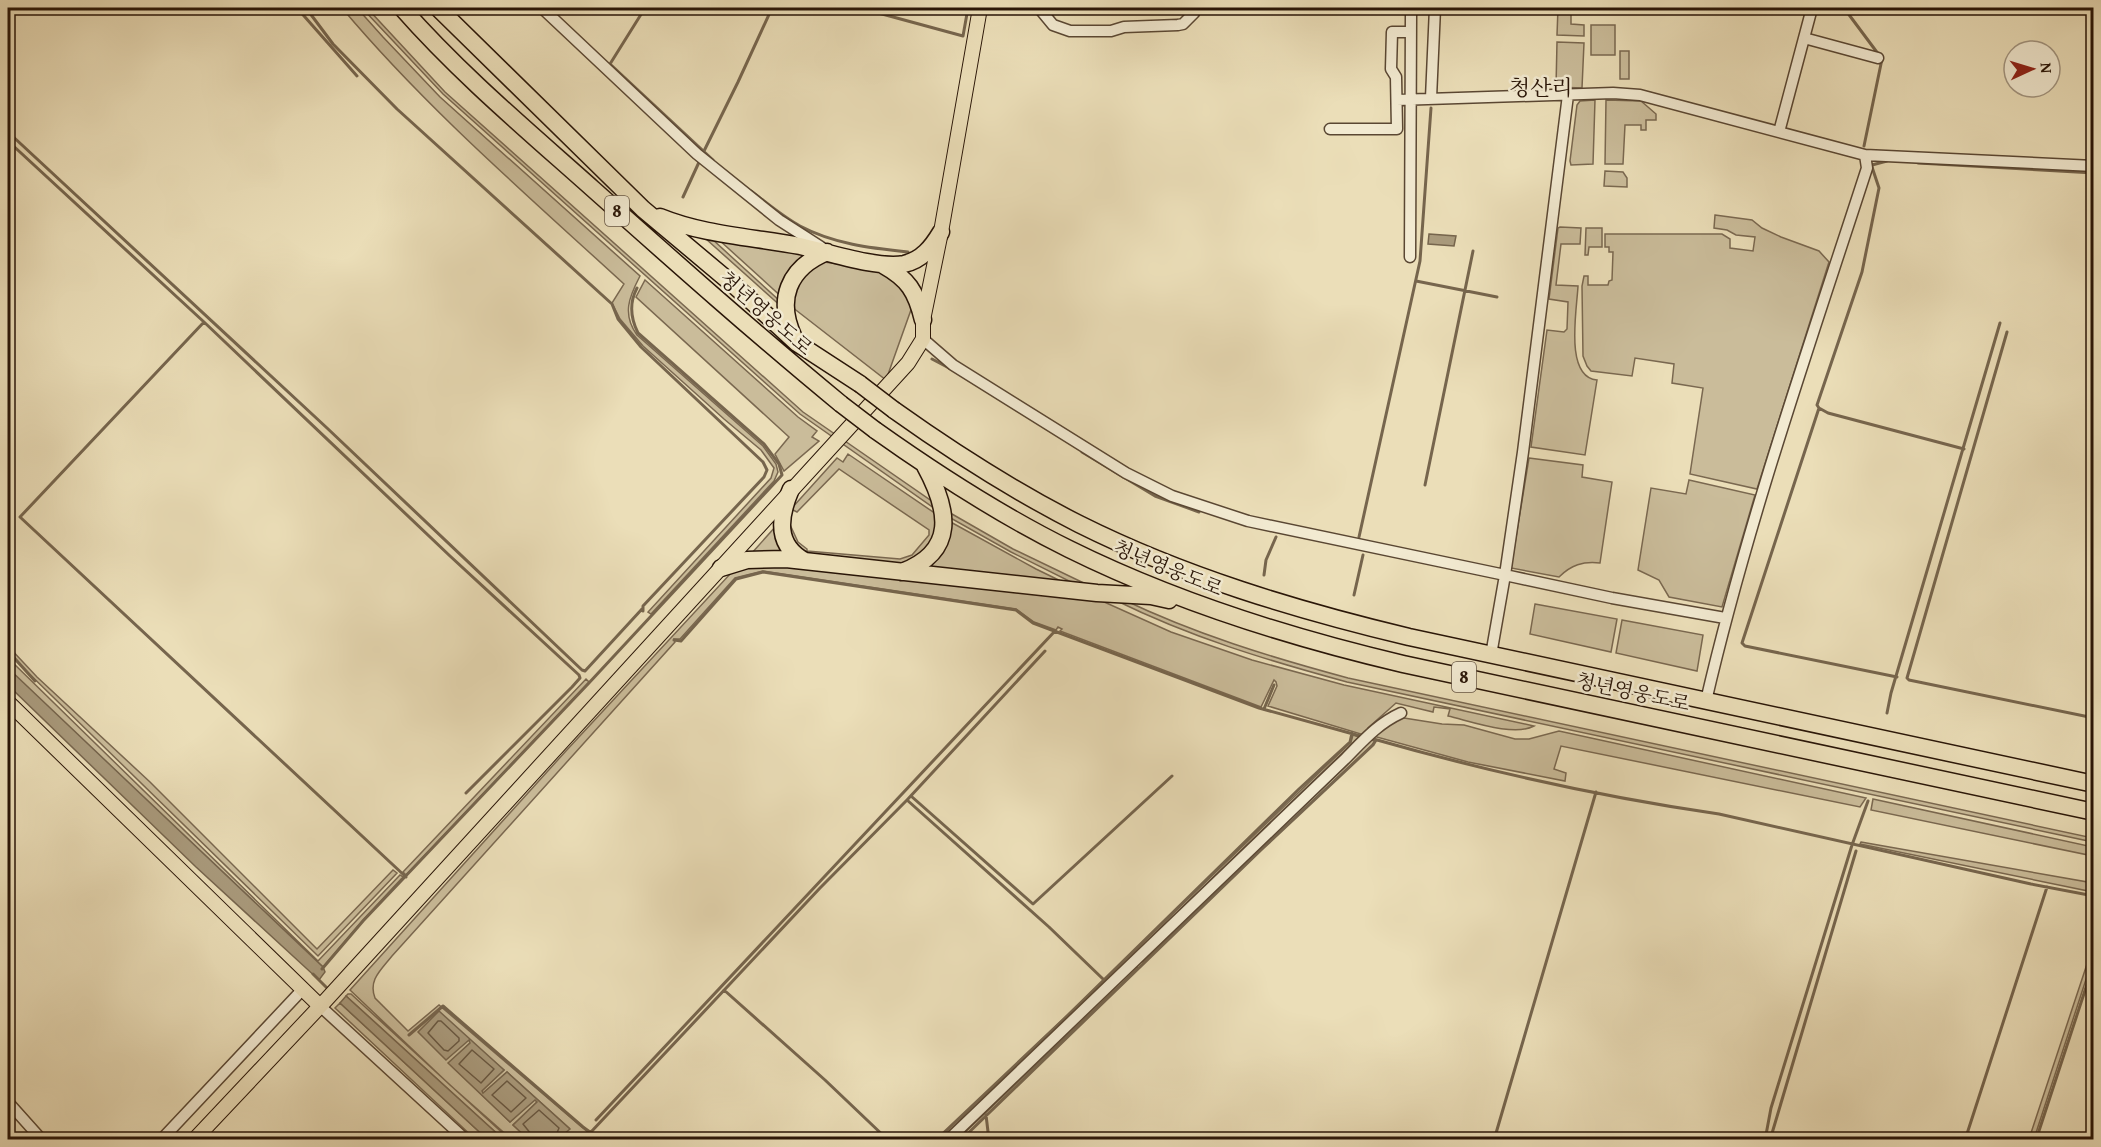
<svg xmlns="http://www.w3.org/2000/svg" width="2101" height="1147" viewBox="0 0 2101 1147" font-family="'Gentium Book Plus','Noto Serif KR',serif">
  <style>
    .green { fill: #cabc9a; stroke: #7a6850; stroke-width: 1.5 }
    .water { fill: #a99a7c; stroke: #76654d; stroke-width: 1.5 }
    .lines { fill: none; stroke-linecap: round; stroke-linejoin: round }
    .shore { stroke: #695842; stroke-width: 1.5 }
    .stream { stroke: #76654d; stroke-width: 3 }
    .minor-casing { stroke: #5a4733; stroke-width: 13 }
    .major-casing { stroke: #291507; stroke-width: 16 }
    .highway-casing { stroke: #291507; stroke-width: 19 }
    .minor { stroke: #f2ead1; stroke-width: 10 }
    .major { stroke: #ebdeb8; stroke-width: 14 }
    .highway { stroke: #ebdeb8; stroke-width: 16 }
    .highway-bridge-casing { stroke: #291507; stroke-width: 19; stroke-linecap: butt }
    .highway-bridge { stroke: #ebdeb8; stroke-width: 16 }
    .labels { text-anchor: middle; stroke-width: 5; stroke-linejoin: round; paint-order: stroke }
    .shield { fill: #f2ead1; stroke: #655544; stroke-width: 1.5 }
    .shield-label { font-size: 18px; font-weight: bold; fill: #291507 }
    .street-label { font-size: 20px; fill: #291507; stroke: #f2ead1 }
    .quarter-label { font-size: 22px; fill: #291507; stroke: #f2ead1 }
  </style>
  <rect width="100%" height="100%" fill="#ebdeb8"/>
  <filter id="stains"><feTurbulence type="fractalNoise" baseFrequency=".00333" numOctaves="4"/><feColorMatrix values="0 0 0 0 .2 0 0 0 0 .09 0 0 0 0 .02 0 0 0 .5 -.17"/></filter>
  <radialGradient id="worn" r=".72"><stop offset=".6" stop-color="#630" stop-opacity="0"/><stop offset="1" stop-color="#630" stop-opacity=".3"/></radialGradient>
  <path class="green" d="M342,8H357L383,37L440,97L640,276C629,297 622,314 637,335L763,446L776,464L778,472L774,481L651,614L648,612L771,478L774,468L761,450L724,419L643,346L620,319L612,303L624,284C527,195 426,108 342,8Z
    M362,8H367L445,92L803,412L933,502L934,508L800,414L443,94Z
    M1558,8H1571V24L1584,25V36L1557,35Z
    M1591,25H1615V55H1591Z
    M1557,42L1584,43L1582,88L1556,87Z
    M1620,51H1629V79H1620Z
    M1595,100L1593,164L1571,165L1570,161L1577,105L1580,101Z
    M1606,100L1641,101L1656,114V120H1646V130H1641V125H1625L1623,164H1605Z
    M1605,171L1623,172L1627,178V187L1604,186Z
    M1715,215L1752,220L1762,228L1781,237L1819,251L1829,262L1757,489L1690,474L1703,388L1672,383L1674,364L1635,358L1632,376L1591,371L1587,366L1583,356L1582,286L1584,276H1588V285H1608L1609,281L1612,280L1613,252H1609V247H1605V234H1722L1730,239V248L1753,251L1755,237L1736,235L1727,230L1714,228Z
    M1560,227L1581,228L1580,244H1561L1556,285L1578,286C1577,309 1564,377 1597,380L1585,455L1531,447L1547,330L1564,332L1567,329L1568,302L1549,299L1558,228Z
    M1586,228H1602V247H1589L1588,255H1585Z
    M708,238L712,239L782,303L783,308L706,239Z
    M718,239L809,254L784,299Z
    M824,260L825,262C849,266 884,266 900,287C905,293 908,300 912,307L886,380L792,307L797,281Z
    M645,280L798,417L817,431L812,437L819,441L784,471L775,454L789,437L636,297Z
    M848,454L936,514L939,527L924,554L900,567L796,551L786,516L798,542L807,549V551L900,559L912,555L929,535V530L839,469L797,512L791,509L837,458L843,462Z
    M1529,458L1583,465L1582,477L1612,482L1600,563C1583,561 1571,565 1559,577L1511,568Z
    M1689,480L1755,495L1722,607L1669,597L1659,580L1638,570L1651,488L1686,494Z
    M945,510L1013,549L1092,587L1077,585L1011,552L947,516Z
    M947,520L1036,569L1073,587L919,570Z
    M777,525L787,553L751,554Z
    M784,566L1102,601L1171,632L1252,660L1344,685L1534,726C1514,737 1470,721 1448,716L1450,709L1434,707L1433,712L1396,703L1368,728L1369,730L1364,735L1268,706L1277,686L1276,682L1274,680L1261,707L1060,631L1062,629L1058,627L1056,630L1034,622L1016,609L763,571L735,578L680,639H674L675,642L392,956C381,970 368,980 375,998L408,1031L439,1005L590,1134L599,1139H580L578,1137L575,1139H558L569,1128L507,1072L483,1094L481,1091L504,1070L469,1040L471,1042L449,1063L510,1122L535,1099L537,1102L513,1125L528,1139H511L450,1085L350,990L565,752L731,573L740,569Z
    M1122,599C1195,634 1270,657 1348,678L2093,838V842L1347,682C1266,660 1190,637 1115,600Z
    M1535,604L1617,619L1611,652L1530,634Z
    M1622,620L1703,635L1697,671L1616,653Z
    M8,646L37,677L150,782L317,949L393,870L397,873L318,956L8,653Z
    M8,658L318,961L400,875L403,877L363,920L323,967L16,677L8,668Z
    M586,679L589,682L406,875L403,872Z
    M1404,718L1442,724L1464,725L1515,739H1529L1559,731L1866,798L1860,807L1561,746L1554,769L1566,773L1565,781L1468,762L1373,736L1397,719Z
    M1353,735L1359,737L1110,977L1108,976L1351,742Z
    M1371,740L1375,741L1372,745L1143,962L1141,961Z
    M1873,799L2093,847V856L1871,810Z
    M1861,842L2093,883V892L1860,844Z
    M2093,946V958L2034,1139H2029Z
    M1136,966L1138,968L958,1139L955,1140Z
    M1105,979L1107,981L941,1139L937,1140Z
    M348,994H351L509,1139H503L346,996Z
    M340,1003L487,1139H475L335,1008Z"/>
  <path class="water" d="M1429,234L1456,236L1454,246L1428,244Z
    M8,668L323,967L325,972L319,980L196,867L11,688L8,684Z
    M346,996L503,1139H487L340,1003Z
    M439,1011L504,1070L482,1091L483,1093L507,1072L570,1129L558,1139H528L513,1125L537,1102L535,1100L510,1122L448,1063L470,1043L469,1040L446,1060L418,1032Z"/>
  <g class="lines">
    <path class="shore" d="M438,1021H441L459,1038V1041L448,1051L444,1050L428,1033Z
      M472,1050L494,1069L481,1083L459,1064Z
      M507,1081L526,1098L511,1112L492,1095Z
      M532,1140L531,1134L523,1124L539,1110L559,1128L554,1140"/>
    <path class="stream" d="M297,8L357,76
      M306,8L333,44L397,109L612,304L618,319L641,347L763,462L767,470L764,477L643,606V611
      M645,8L610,64L713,160
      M860,8L963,36L968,8
      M1844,8L1882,59L1864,146
      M8,132L327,428L582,670L585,671L642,609
      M8,141L204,322L450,556L579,675L580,678L572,687L466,793
      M704,151L738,82L772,8
      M1918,163L2094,173
      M1871,164L1879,188L1862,272L1817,405L1819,408L1828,413L1964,449
      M1872,165L1887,161
      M751,191C767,203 783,217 800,226C834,244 870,248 908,252
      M683,197L700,160
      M1416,281L1497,297
      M204,322L20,517L406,877
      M2007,332L1907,678L1909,680L2094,718
      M932,359L949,368
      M1819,408L1742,643L1745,646L1897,677
      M1082,452L1155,496L1199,512
      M1425,485L1473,251
      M1359,537L1420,261L1431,108
      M1264,575L1266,560L1276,537
      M1354,595L1363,555
      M674,640L681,641L736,579L763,572L1016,610L1033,623L1259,708L1364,737
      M8,651L35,681
      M1264,709L1274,685
      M1887,713L1891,693L2000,323
      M1370,738C1485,771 1602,797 1719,814L2031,884L2094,896
      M911,796L1033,904L1172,776
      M907,800L1049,927L1103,979
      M322,969L363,921L588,684L782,475L779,464L764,444L638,333C631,319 629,303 637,288
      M313,974L330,991
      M724,990L825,1080L888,1140
      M409,1035L443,1006L583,1127L601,1140
      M986,1115L989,1140
      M596,1120L1055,631
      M591,1132L820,888L907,800L1045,651
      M936,1140L1065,1018L1299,789L1350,742L1352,733
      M961,1140L1263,848L1373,745L1376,740
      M1494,1140L1596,792
      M1765,1140L1771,1108L1852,845L1868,801
      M1770,1140L1856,851
      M1965,1140L2047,887
      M2036,1140L2094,963"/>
    <g class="minor-casing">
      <path id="minor" d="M542,8L697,154L779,220L821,247
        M1039,8L1053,25L1070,31H1111L1124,27L1178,25L1183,24L1194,13L1193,8
        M1804,38L1878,58
        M1431,98L1435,8
        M1397,100L1613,93L1640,95L1865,155L2094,166
        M1330,129H1397L1396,77L1391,69L1392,32H1411
        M1779,132L1812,8
        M1410,257L1411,15
        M923,339L953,365L1126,473L1172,496L1248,521L1505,575L1523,452L1568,95
        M1491,655L1505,575L1612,598L1725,618
        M1706,701C1748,520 1810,344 1867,168L1865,155
        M320,1006L466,1140
        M8,1102L42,1140
        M161,1140L303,989
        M948,1140L1344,760C1362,742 1377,724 1401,713"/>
    </g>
    <g class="major-casing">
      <path id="major" d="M8,702L320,1006
        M194,1140L326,1000L908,363L923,339V320L941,232L980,8"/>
    </g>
    <g class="highway-casing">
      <path id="highway" d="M402,8C460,74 528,131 593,189C675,262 757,335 841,404
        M438,8L643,209L736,287L797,343L860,384
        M660,217C704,235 753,237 800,246C827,252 878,269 904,264C922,260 932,247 941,232
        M883,265C908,279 916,291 923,320
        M794,338C776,300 788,268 827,252
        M894,410C953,452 1014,491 1079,524C1183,576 1296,610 1409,637L2094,784
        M875,430C937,474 1000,515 1069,549C1174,601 1288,637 1403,664L2094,812
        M791,489C779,517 775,545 805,561
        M721,568L747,560L786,559L1097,593L1151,596L1169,600
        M902,572C957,551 949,510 925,466"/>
    </g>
    <use href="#minor" class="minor"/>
    <use href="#major" class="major"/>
    <use href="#highway" class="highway"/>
    <g class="highway-bridge-casing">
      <path id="highway-bridge" d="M860,384L894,410
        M841,404L875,430"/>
    </g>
    <use href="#highway-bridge" class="highway-bridge"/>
  </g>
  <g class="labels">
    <g class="shield">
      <rect x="605" y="196" width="24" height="30" rx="4.5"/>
      <rect x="1452" y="662" width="24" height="30" rx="4.5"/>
    </g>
    <g class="shield-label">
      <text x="617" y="217">8</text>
      <text x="1464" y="683">8</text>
    </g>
    <g class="street-label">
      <text transform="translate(766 313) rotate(41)" y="7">청년영웅도로</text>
      <text transform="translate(1168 568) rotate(22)" y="7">청년영웅도로</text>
      <text transform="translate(1633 692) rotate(12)" y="7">청년영웅도로</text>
    </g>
    <g class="quarter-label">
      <text x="1541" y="95">청산리</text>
    </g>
  </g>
  <rect width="2101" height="1147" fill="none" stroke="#ebdeb8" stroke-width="30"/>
  <rect x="9" y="9" width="2083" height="1129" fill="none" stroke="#291507" stroke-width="3"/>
  <rect x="15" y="15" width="2071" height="1117" fill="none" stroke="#291507" stroke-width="1.5"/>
  <g transform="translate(2032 69) rotate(86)"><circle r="28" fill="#f2ead1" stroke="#a29580" stroke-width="1.5"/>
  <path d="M0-4.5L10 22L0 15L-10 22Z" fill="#8f2418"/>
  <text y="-9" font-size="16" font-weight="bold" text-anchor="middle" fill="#291507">N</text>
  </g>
  <rect width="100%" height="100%" filter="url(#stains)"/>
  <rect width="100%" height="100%" fill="url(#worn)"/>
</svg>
